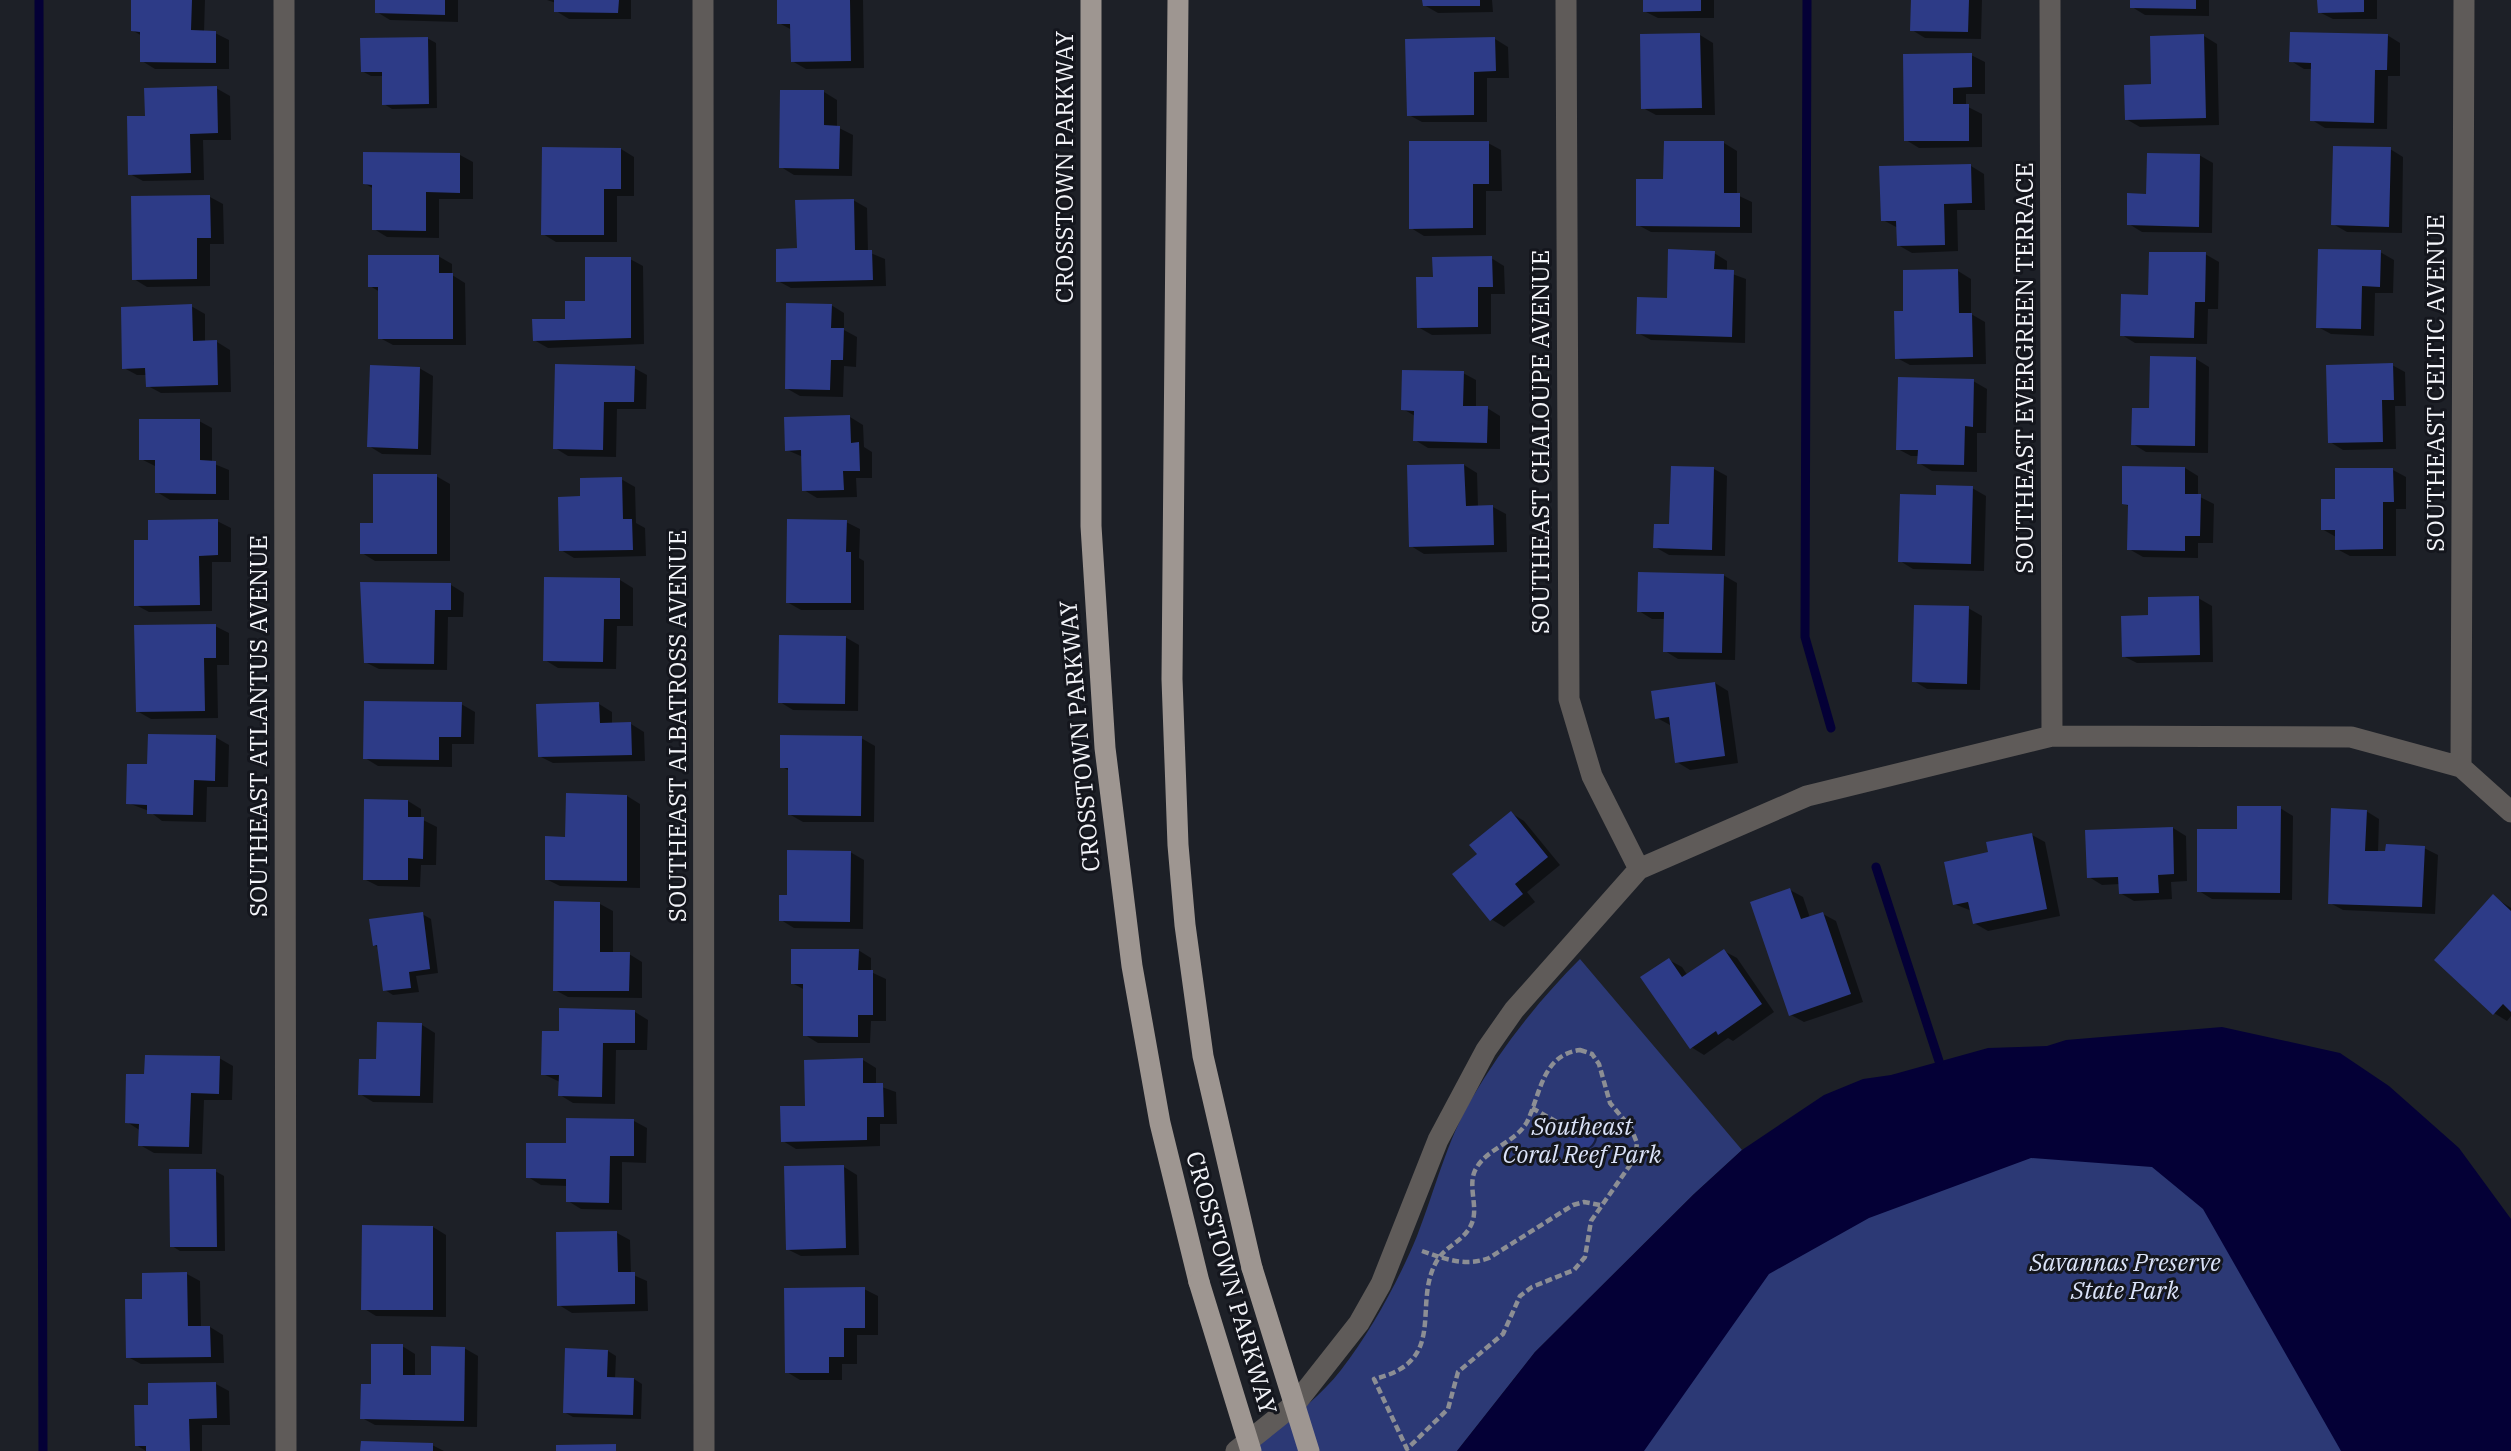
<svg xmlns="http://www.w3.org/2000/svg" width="2511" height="1451" viewBox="0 0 2511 1451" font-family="'IBM Plex Serif',serif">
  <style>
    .green { fill: #2c3975 }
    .water { fill: #040036 }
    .shadow { fill: #0007 }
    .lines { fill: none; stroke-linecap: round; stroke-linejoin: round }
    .stream { stroke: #040036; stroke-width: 9 }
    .building { fill: #2d3b87 }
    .path { stroke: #8c8e94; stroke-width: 4.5; stroke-dasharray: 7 3.5; stroke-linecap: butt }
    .minor { stroke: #5f5b59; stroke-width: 21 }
    .major { stroke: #9e9691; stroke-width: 21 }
    .major-bridge { stroke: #9e9691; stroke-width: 21 }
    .labels { text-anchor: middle; stroke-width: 6; stroke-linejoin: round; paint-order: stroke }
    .street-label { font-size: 24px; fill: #f3f4f9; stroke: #14161d }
    .park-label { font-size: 24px; font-style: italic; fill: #dbe3f9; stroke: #14161d }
  </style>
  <rect width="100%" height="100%" fill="#1d2027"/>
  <path class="green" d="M1580,959L1742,1150L1694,1194L1535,1352L1457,1451H1249C1280,1427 1317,1401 1341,1370C1371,1331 1398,1282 1417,1236C1435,1190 1447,1140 1472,1098C1502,1047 1539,1000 1580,959Z
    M2123,1100L2511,1451H1568L1869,1138Z"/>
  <path class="water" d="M2222,1027L2340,1053L2389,1086L2459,1148L2511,1219V1451H2341L2203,1209L2152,1167L2031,1158L1869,1218L1769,1274L1644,1451H1457L1535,1352L1694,1194L1742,1150L1824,1095L1863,1079L1891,1075L1988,1048L2047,1046L2066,1040Z"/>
  <path class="shadow" d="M133,0H205L204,32L215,33L229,40V69H155L142,61V36L132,30Z
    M377,0H458V22L390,20L377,12Z
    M547,0H631V19H569L556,11V3Z
    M779,0H863L864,68L806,69L792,61V30L779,23Z
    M1424,0H1492L1493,12L1438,13L1424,5Z
    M1644,0H1714V18H1658L1644,11Z
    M1912,0H1982L1981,39L1925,38L1912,30Z
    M2132,0H2209V16L2145,15L2132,7Z
    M2319,0H2377V19H2333L2319,12Z
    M1700,35L1713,43L1715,115H1656L1643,108Z
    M2387,35L2400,43V76H2388L2387,129L2325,128L2312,120L2313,69H2304L2291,61Z
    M2204,36L2217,44L2219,125L2140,127L2126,119L2153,86Z
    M427,38L436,43L437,108L392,109L384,104L383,76H371L362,71Z
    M1495,39L1508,47L1509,78H1487V122H1422L1409,115Z
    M1971,55L1985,62V94H1966V106L1982,114V147L1919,148L1906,140Z
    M216,88L230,96L231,140H203L204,180L143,181L130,174L147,117Z
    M824,92L837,100V127L853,135L852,176L794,175L781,167Z
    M1488,143L1501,150L1502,191H1486V235L1424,236L1411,228Z
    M1724,143L1737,151V195L1752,202V233L1651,232L1638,225L1665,180Z
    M621,149L634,157V196H617V242H556L543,234Z
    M2390,149L2403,157L2402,233L2347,232L2333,224Z
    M460,155L473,162V199H439V238L387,237L374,229V189L364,183Z
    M2199,155L2213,163L2212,233L2142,232L2129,224L2148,196Z
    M1971,166L1984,174L1985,210H1957L1958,251L1912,253L1898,245V228L1883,220Z
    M210,197L223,204L224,244H210V286L147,287L134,279Z
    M853,200L867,208L868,252L885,259L886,286L791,288L778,281L799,250Z
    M2380,252L2394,260L2393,293H2375L2374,336L2331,334L2318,327Z
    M1714,253L1727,261V272L1746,279L1745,343L1651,340L1638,333Z
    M2205,254L2219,262L2218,309H2208L2207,344L2135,343L2122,335L2150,297Z
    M438,256L452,264V275L465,283L466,345H393L380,338V292L370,286Z
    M1491,258L1504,266L1505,294H1491V334L1432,335L1418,327L1435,279Z
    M630,259L643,266L644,344L548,348L534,340L567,321Z
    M1958,271L1971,279V314L1985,322L1986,364L1910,365L1897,358L1905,313Z
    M831,305L844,313V330L857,337L856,367L844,366L843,397L800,396L786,388Z
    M191,306L205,314V342H217L230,350L231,392L161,393L148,386L147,375H137L124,368Z
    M2196,359L2209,367L2208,453L2146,452L2133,444L2151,410Z
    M2392,365L2405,372L2406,406H2395L2396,449L2343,450L2330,442Z
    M419,368L433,376L431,455L382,454L369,446Z
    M634,368L647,375L646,409H617L616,457L568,456L555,448Z
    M1463,373L1476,380V408H1487L1500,416V449L1428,448L1415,440V416L1403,409Z
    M1973,381L1987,389L1986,433H1977V472L1932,471L1919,463V456H1911L1898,449Z
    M850,417L863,425L864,447L872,452V478H856L857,497L817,498L804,490L803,457L787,450Z
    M199,421L212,428V463L229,470V500H170L157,492V467L141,459Z
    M1464,465L1477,473L1478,507H1493L1506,514L1507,552L1424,554L1411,546Z
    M2185,468L2198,476V496L2214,504L2213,543H2198V558L2143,557L2129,549L2130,507L2123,503Z
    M1714,469L1727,476L1725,556L1669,555L1655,547Z
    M2393,470L2406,477V509H2396V556H2350L2337,549L2336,537L2322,529L2337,501Z
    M436,476L450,484V561H375L362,553L375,524Z
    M621,479L635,487L636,523L645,528L646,556L574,558L561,550Z
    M1972,488L1986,496L1984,571L1913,569L1900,561L1937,497Z
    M217,521L231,528V562H212V611L149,612L136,605Z
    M846,522L860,529L859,558L864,561V610H801L787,602Z
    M1723,575L1737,583L1735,660L1678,659L1665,651V619H1652L1639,611Z
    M620,580L633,588V626H617L616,669L558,668L545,660Z
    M451,585L464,593L463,617H448L447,670L379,669L365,662Z
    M2198,598L2212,606L2213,662L2137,663L2123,656L2150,616Z
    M1968,608L1982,616L1980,690L1927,689L1914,681Z
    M215,626L229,633V665H217L218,718L151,719L137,711Z
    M845,637L859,645L858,711L793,710L780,702Z
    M1715,683L1728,691L1738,763L1690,770L1677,762L1672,726L1657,718Z
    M461,704L475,712L474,744H452V767L378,766L365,758Z
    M599,704L612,712V724H631L644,732L645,761L553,763L539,756Z
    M215,737L229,745L228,787H207L206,822L162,821L149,811L128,803L149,766Z
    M861,738L875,746L874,822H803L789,814L790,771L782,767Z
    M627,796L640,804V888L560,886L546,879L566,838Z
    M408,801L421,809V819L437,827L436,865H421L420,887L378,886L364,879Z
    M2280,808L2293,816L2292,900L2212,899L2199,891L2239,831Z
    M2366,811L2379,819L2378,853L2424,848L2438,855L2435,914L2343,910L2330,903Z
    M1511,813L1524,821L1560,865L1527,892L1535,902L1504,927L1491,919L1479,854Z
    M2173,828L2186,836L2187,881L2171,882L2172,899L2134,901L2120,893V884L2102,885L2089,877Z
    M2032,835L2045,842L2060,916L1988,931L1974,923L1972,911L1954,904L1990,854Z
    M850,852L864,860L863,929L794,928L781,920L788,897Z
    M1790,890L1803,897L1810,918L1823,914L1836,921L1863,1002L1804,1022L1791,1015Z
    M2494,897L2511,908V1016L2507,1021L2494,1013Z
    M600,904L613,911V954H629L642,962V998L568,997L555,990Z
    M422,914L431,919L438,973L416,976L419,992L393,995L385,990L379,948L374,945Z
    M858,950L871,958V972L886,979V1021H871L870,1043H818L805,1035V990L792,983Z
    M1724,951L1737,958L1774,1012L1733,1041L1728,1038L1704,1055L1691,1047L1669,960L1682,967L1688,976Z
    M561,1010L635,1012L648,1020L647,1050H616L615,1104L573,1103L560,1095V1082L543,1074L560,1033Z
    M422,1025L435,1033L433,1103L373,1102L360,1094L377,1061Z
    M219,1058L233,1066L232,1100H204L202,1154L154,1153L140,1145L141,1131L127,1122L146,1076Z
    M863,1060L876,1068V1085L896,1092L897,1124H880V1146L796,1149L783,1141L807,1108Z
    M634,1121L647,1128L646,1163L622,1162V1210L581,1209L568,1201V1186L541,1185L528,1177L567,1145Z
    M1571 1137a13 13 0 1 1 26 0a13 13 0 1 1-26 0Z
    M844,1167L857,1175L859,1255L801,1256L787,1249Z
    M215,1171L224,1176L225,1251H180L172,1246Z
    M433,1227L446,1235V1317L376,1316L363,1308Z
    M617,1233L630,1240L631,1274L647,1281L648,1311L572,1313L559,1305Z
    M187,1274L200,1281L201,1328L210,1327L223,1335L224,1363L141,1364L128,1357Z
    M864,1289L878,1296V1335H857V1364H842V1380H800L787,1372Z
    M402,1346L415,1354V1377H432L464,1348L478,1356L477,1427L375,1425L362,1418L373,1386Z
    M608,1351L616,1356L615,1379H634L642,1384L641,1419L573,1417L564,1412Z
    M216,1384L229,1391L230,1425H202V1451H146L136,1445L150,1407Z
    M432,1445L444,1451H362Z"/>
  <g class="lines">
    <path class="stream" d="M39,0L43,1451
      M1807,0L1805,637L1831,728
      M1876,867L1939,1061"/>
  </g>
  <path class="building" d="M131,0H192L191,30L216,31V63L140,62V32L131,31Z
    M375,0H445V15L375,13Z
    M554,0H619L618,13L554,12Z
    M777,0H850L851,61L791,62L790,24H777Z
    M1422,0H1480V6H1423Z
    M1643,0H1701V11L1643,12Z
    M1911,0H1969L1968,32L1910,31Z
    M2130,0H2196V9L2130,8Z
    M2317,0H2364V12L2318,13Z
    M2290,32L2388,34L2387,70H2375L2374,123L2310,121L2311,63L2289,62Z
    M1700,33L1702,108L1641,109L1640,34Z
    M2204,34L2206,118L2125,120L2124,85L2151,84L2150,36Z
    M428,37L429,104L382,105V72H361L360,38Z
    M1495,37L1496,71L1474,72V115L1407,116L1405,39Z
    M1972,53V87L1953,88V104H1969V141H1904L1903,54Z
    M217,86L218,133L190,134L191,173L128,175L127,116H145L144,88Z
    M780,90H824V125L840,126L839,169L779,168Z
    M1409,141H1489V184H1473V228L1409,229Z
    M1664,141H1724V193H1740V227L1636,226V179H1663Z
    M2333,146L2391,147L2389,227L2331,225Z
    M542,147L621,148V189H604V235H541Z
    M363,152L460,153V193L426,192V231L372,230V185L363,184Z
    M2147,153L2200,154L2199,227L2127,225V193L2146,194Z
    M1971,164L1972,203L1944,204L1945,245L1897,246L1896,221H1881L1879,166Z
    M210,195L211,238H197V279L132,280L131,196Z
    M854,199L855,250H872L873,280L776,282V249L797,248L795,200Z
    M1668,249L1715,251L1714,269L1734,270L1732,337L1636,334L1637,297L1667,298Z
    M2318,249L2381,250L2380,287L2362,286L2361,329L2316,328Z
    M2149,252H2206L2205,302H2195L2194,338L2120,336L2121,294L2148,295Z
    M368,255H439V273H453V339H378V287H368Z
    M1492,256L1493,287H1478V327L1417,328L1416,277H1433L1432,257Z
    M585,257H631V338L533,341L532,319H565V301H585Z
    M1958,269L1959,313H1972L1973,357L1895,359L1894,311H1903V270Z
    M786,303L832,304L831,328H844L843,360H831L830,390L785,389Z
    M192,304L193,341L217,340L218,385L146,387L145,368L122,369L121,307Z
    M2150,356L2196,357L2195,446L2131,445L2132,408H2149Z
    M2393,363L2394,400H2382L2383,442L2328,443L2326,365Z
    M555,364L635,366L634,402H604L603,450L553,449Z
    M370,365L420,367L418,449L367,447Z
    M1402,370L1464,371L1463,406H1488L1487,443L1413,441L1414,411L1401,410Z
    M1898,377L1974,379L1973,427L1965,426L1964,465L1917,464L1918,450H1896Z
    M850,415L851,443L859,442L860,471H843L844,490L802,491L801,450L785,451L784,417Z
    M139,419H200V460L216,461V494L155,493V460H139Z
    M1464,464L1466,506L1493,505L1494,545L1409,547L1407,465Z
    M1671,466L1714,467L1712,550L1653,548L1654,524H1669Z
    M2122,466L2185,467V494H2201L2200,536H2185V551L2127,550L2128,505L2122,504Z
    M2335,468H2393L2394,502H2383V549L2335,550V530H2321V499H2335Z
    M373,474H437V554H360V523H373Z
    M622,477L623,519H632L633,550L559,551L558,497L580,496V478Z
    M1936,485L1973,486L1971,564L1898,562L1900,494L1936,495Z
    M218,519V555L199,556L200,605L134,606V540H148V520Z
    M787,519L847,520L846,552H851V603H786Z
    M1638,572L1724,574L1722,653L1663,652L1664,612H1637Z
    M544,577L620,578V619H604L603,662L543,661Z
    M360,582L451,583V610H435L434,664L364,663Z
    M2199,596L2200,655L2122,657L2121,616L2148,615V597Z
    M1914,605L1969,606L1967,684L1912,682Z
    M216,624V658H204L205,711L136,712L134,625Z
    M779,635L846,636L845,704L778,703Z
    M1715,682L1725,756L1675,763L1669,717L1655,719L1651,691Z
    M364,701L462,702L461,737H439V760L363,759Z
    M599,702L600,723L631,722L632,755L538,757L536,704Z
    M148,734L216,735L215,781L194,780L193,815L147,814V805L126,804L127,764H147Z
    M780,735L862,736L861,816L788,815V768H780Z
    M566,793L627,795V881L545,880V836L565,837Z
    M364,799L408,800V817H424L423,859L408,858V880H363Z
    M2237,806H2281L2280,893L2197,892V829H2237Z
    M2331,808L2367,810L2365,851H2385L2386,844L2425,846L2422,907L2328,904Z
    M1511,811L1548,857L1515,884L1523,894L1490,921L1452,874L1477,854L1469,845Z
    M2173,827L2174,874L2158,875L2159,893L2119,894L2118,877L2087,878L2085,830Z
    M2032,833L2047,909L1973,924L1968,902L1953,905L1944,862L1988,852L1986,842Z
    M787,850L851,851L850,922L779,921V895H787Z
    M1790,888L1801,919L1823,912L1851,994L1789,1016L1750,902Z
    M2493,894L2511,911V1012L2503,1004L2493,1015L2434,960Z
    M554,901L600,902V952H630L629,991H553Z
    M423,912L430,969L409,972L411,988L383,991L377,945L373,946L369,919Z
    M791,949H859L858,970H873V1015H858V1037L803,1036V984H791Z
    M1724,949L1762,1004L1718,1035L1716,1031L1690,1049L1640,977L1669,958L1682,977Z
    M559,1008L635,1010V1043H603L602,1097L558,1096L559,1075H541L542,1031H559Z
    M377,1022L422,1023L420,1096L358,1095L359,1059H376Z
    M145,1055L220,1056L219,1094L191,1093L189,1147L138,1146L139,1124L125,1123L126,1074H144Z
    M863,1058V1083H883L884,1117H867V1140L781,1142L780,1106H805L804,1060Z
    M566,1118L634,1119V1156H610L609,1203L566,1202V1179L526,1178V1143H566Z
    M1569 1136a13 13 0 1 1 26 0a13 13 0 1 1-26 0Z
    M844,1165L846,1248L786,1250L784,1166Z
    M169,1169H216L217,1247H170Z
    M362,1225L433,1226V1310H361Z
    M617,1231L618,1272H635V1304L557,1306L556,1232Z
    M187,1272L188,1326H210L211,1357L126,1358L125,1299H142V1273Z
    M865,1287V1328H844V1357H829V1373H785L784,1288Z
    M371,1344H403V1375H431V1346L465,1347L464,1421L360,1419L361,1384H371Z
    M565,1348L608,1350L607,1377L634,1378L633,1415L563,1413Z
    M216,1382L217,1418L189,1419L190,1451H146V1446H135L134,1405H148V1383Z
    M361,1441L433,1443V1451H360Z
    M616,1444V1451H556V1445Z"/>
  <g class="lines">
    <path class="path" d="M1580,1050L1592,1054L1599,1064L1610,1103L1631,1128L1637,1143L1635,1158L1591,1221L1585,1257L1574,1270L1532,1287L1520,1296L1503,1334L1458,1372L1448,1409L1407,1449L1374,1379C1451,1361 1410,1303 1438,1259C1448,1244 1467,1240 1473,1220C1477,1205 1469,1188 1474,1173C1483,1149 1515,1144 1527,1122C1541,1093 1542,1055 1580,1050Z
      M1532,1108L1571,1130
      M1422,1251C1445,1259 1465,1267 1489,1258L1573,1205L1584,1202L1600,1205"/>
    <path class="minor" d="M284,0L286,1451
      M703,0L704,1451
      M1566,0L1569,699L1592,776L1639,869
      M2050,0L2052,736
      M2461,767L2464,0
      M1236,1451L1296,1403L1359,1323L1381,1284L1438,1140L1486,1050L1514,1010L1639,869L1807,796L2052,736L2351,737L2461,767L2511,812"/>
    <path class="major" d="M1091,0V526L1105,748L1132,966L1160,1123L1199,1282
      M1178,0L1172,679L1178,845L1185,925L1203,1056L1252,1268"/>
    <path class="major-bridge" d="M1252,1268L1309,1451
      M1199,1282L1251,1451"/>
  </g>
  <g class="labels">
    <g class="street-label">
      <text transform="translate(1065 167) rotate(-90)" y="8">CROSSTOWN PARKWAY</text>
      <text transform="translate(2025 368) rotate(-90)" y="8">SOUTHEAST EVERGREEN TERRACE</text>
      <text transform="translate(2436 383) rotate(-90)" y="8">SOUTHEAST CELTIC AVENUE</text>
      <text transform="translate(1541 442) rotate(-90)" y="8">SOUTHEAST CHALOUPE AVENUE</text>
      <text transform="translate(259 726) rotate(-90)" y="8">SOUTHEAST ATLANTUS AVENUE</text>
      <text transform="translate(678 726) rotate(-90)" y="8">SOUTHEAST ALBATROSS AVENUE</text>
      <text transform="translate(1080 736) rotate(-95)" y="8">CROSSTOWN PARKWAY</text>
      <text transform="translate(1231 1283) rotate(74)" y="8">CROSSTOWN PARKWAY</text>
    </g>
    <g class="park-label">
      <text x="1582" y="1135">Southeast<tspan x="1582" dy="28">Coral Reef Park</tspan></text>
      <text x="2125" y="1271">Savannas Preserve<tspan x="2125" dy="28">State Park</tspan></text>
    </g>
  </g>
</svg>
